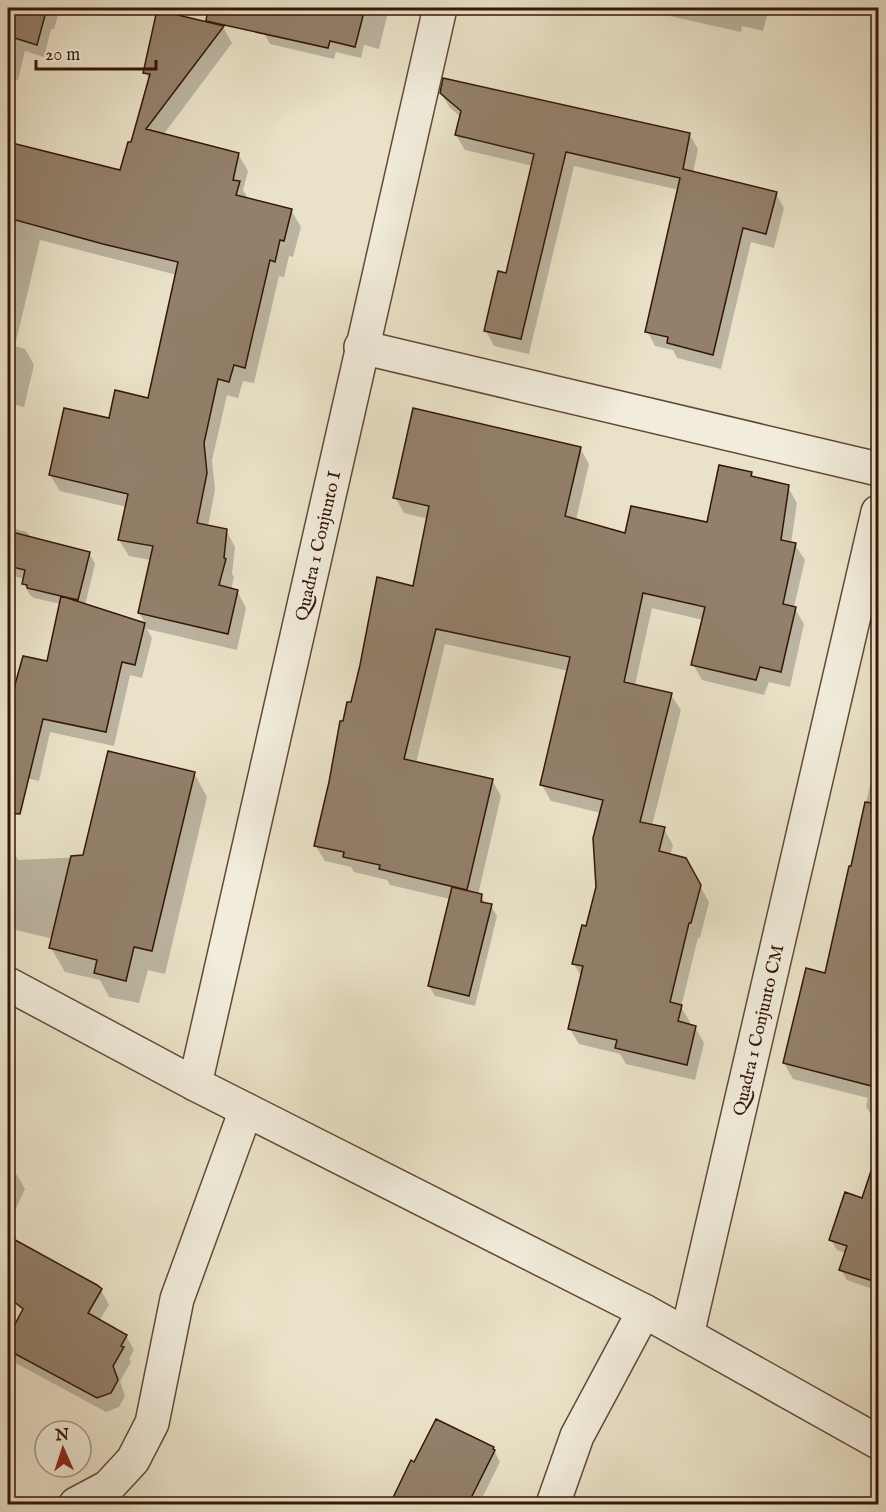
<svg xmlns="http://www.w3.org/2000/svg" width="886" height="1512" viewBox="0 0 886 1512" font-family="'IM FELL English',serif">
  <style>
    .shadow { fill: #0003 }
    .building { fill: #93806b; stroke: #351607; stroke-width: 1.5 }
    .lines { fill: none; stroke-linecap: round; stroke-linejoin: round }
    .minor-casing { stroke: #624937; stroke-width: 36 }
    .minor { stroke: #f1ecdb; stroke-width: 33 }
    .labels { text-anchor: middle; stroke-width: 4.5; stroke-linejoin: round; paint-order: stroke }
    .street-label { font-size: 18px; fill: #351607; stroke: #f1ecdb }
  </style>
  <rect width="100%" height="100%" fill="#eae2c8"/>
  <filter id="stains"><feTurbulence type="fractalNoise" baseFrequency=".00333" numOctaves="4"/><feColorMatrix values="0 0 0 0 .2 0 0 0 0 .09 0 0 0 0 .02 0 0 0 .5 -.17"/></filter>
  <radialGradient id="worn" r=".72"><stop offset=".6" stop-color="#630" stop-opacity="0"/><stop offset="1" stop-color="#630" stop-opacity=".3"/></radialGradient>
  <path class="shadow" d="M8,8H60L54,29H51L44,57L25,51L18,80L8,77Z
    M270,8H389L379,49L364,45L361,58L336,52L334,59L270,44L264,33Z
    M653,8H769L763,31L742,26L741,32L656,13Z
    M223,27L232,43L163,135L238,154L248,171L243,190L249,200L291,210L301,227L293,257L289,256L284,277L279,276L254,383L243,381L238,398L227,395L212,460L215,490L208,526L226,530L235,547L232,574L234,577L231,590L237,591L246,608L237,650L147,629L152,638L142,678L130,675L114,746L50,732L39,781L8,774V679L18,684L48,663L61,604L34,598L30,595L24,584L25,579L8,575V527L27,532L31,538L89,553L95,564L85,605L146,625L139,613L151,560L129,556L119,540L127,507L60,491L50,475L110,420L149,399L177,275L40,240L15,346L25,349L34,365L24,407L8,403V144L121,172L132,144L150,81L145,72Z
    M441,93L689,134L698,149L693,173L776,194L784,208L774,248L751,242L721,369L677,358L673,350L655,346L647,331L679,190L574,166L529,354L494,346L486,331L507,275L533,166L465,150L456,135L461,117L450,108Z
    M580,448L589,464L576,520L626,535L708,524L751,474L754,478L788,487L797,503L791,544L795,545L805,560L794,607L804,624L790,687L769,682L764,695L702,680L693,664L703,620L652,608L635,685L671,695L681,710L652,826L664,829L673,845L670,856L685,859L709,902L700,938H698L681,1007L690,1022V1026L695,1027L704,1043L695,1080L626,1064L620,1054L579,1044L570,1029L582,978L574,964L588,928L597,887L601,813L551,801L542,785L569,671L445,644L416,763L492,780L501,796L478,895L481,896L487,905L491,906L497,916L475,1006L435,996L429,986L450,899L390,885L387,880L354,872L351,867L325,861L315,845L344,723L414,587L428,519L404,513L395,497Z
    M878,751V1123L875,1122L866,1106L868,1098L793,1079L784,1063L826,975Z
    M194,773L207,797L165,974L148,970L139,1003L109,997L100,980L65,972L51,948L53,939L8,928V848L12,849L18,860L84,857Z
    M8,1170L17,1175L25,1189L8,1226Z
    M878,1203V1291L847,1280L841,1270L846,1253L837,1250L831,1240Z
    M8,1238L101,1290L109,1305L99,1321L126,1336L134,1350L129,1359L131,1362L120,1381L125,1396L119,1407L106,1412L12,1361L8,1353V1341L24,1310L21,1306L8,1299Z
    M493,1448L500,1462L479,1504H392L411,1462L414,1464Z"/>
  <path class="building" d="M8,8H47L37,45L8,36Z
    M208,8H365L355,47L330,41L328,48L206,21Z
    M157,10L224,26L146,129L239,153L233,180L240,181L236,195L292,209L284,241L280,240L275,262L270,260L245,368L234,365L229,382L218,379L204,443L207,473L197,523L227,529L224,558L226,559L219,585L238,590L228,634L138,613L153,546L118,540L128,494L49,475L64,408L109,418L115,390L148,398L178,262L103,244L8,218V142L120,170L128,142H131L150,74L143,73Z
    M443,78L690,133L683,169L777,192L766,234L743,228L713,355L667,343L668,337L645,332L680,178L566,152L521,339L484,331L498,271L506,273L534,154L455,135L461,111L440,93Z
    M413,408L581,447L565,516L625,533L631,506L707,522L719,465L752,472L751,476L789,485L781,540L796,543L783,604L796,607L781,672L760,667L756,680L691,665L705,607L643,593L624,682L672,693L640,822L665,827L659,851L686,858L701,885L691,923H689L670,1002L682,1005L678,1021L696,1026L687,1065L615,1048L617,1040L568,1029L583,966L572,964L582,925L586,926L596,887L593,838L603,800L540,785L570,657L436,629L404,759L493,779L467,890L379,869L380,865L343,857L344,852L314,846L329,782L340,721H343L347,702H351L360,665L377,577L413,586L429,506L393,498Z
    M8,531L90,552L78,600L27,588V585L22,584L25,570L8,566Z
    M61,596L145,623L135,665L122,662L106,732L43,719L20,814L8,813V715L16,681L23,656L47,661Z
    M108,751L195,772L152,951L134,947L126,981L94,973L97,960L49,948L71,856L83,855Z
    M865,802L879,804V1088L783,1063L806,968L825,973L849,866H851Z
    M452,887L482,894L481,902L492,904L469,996L428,986Z
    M872,1168L879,1169V1283L839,1270L847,1246L829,1240L845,1192L862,1198Z
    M8,1236L97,1285L102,1289L88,1313L127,1335L121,1346L124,1347L113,1366L118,1380L111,1393L97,1398L8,1350V1337L23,1309L8,1297Z
    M436,1419L494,1447L493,1449L495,1450L468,1504H390L411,1460L414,1462Z"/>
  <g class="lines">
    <g class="minor-casing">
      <g id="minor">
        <path d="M361,347L878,469"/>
        <path d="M878,512L687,1335L878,1442"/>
        <path d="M8,984L195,1084L644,1311L687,1335"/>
        <path id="s1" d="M195,1084L440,8"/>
        <path d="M76,1504L108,1487L133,1460L152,1423L177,1299L246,1110"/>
        <path d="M553,1504L577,1436L644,1311"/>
      </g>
    </g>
    <use href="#minor" class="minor"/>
  </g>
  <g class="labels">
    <g class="street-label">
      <text dy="6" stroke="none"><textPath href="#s1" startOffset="552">Quadra 1 Conjunto I</textPath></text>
      <text transform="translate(758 1030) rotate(-77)" y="6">Quadra 1 Conjunto CM</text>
    </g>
  </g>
  <rect width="886" height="1512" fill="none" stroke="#eae2c8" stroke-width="30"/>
  <rect x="9" y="9" width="868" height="1494" fill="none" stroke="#351607" stroke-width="3"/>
  <rect x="15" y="15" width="856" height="1482" fill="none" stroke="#351607" stroke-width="1.5"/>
  <g transform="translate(63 1449) rotate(357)"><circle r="28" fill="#f1ecdb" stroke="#a69686" stroke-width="1.5"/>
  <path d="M0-4.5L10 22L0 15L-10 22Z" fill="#8f2418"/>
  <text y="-9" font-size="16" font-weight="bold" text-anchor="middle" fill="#351607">N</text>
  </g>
  <path d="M36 60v9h120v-9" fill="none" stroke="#351607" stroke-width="3"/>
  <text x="45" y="60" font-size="18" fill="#351607" stroke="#f1ecdb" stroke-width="4.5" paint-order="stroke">20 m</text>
  <rect width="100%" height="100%" filter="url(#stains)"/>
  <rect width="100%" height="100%" fill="url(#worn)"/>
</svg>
